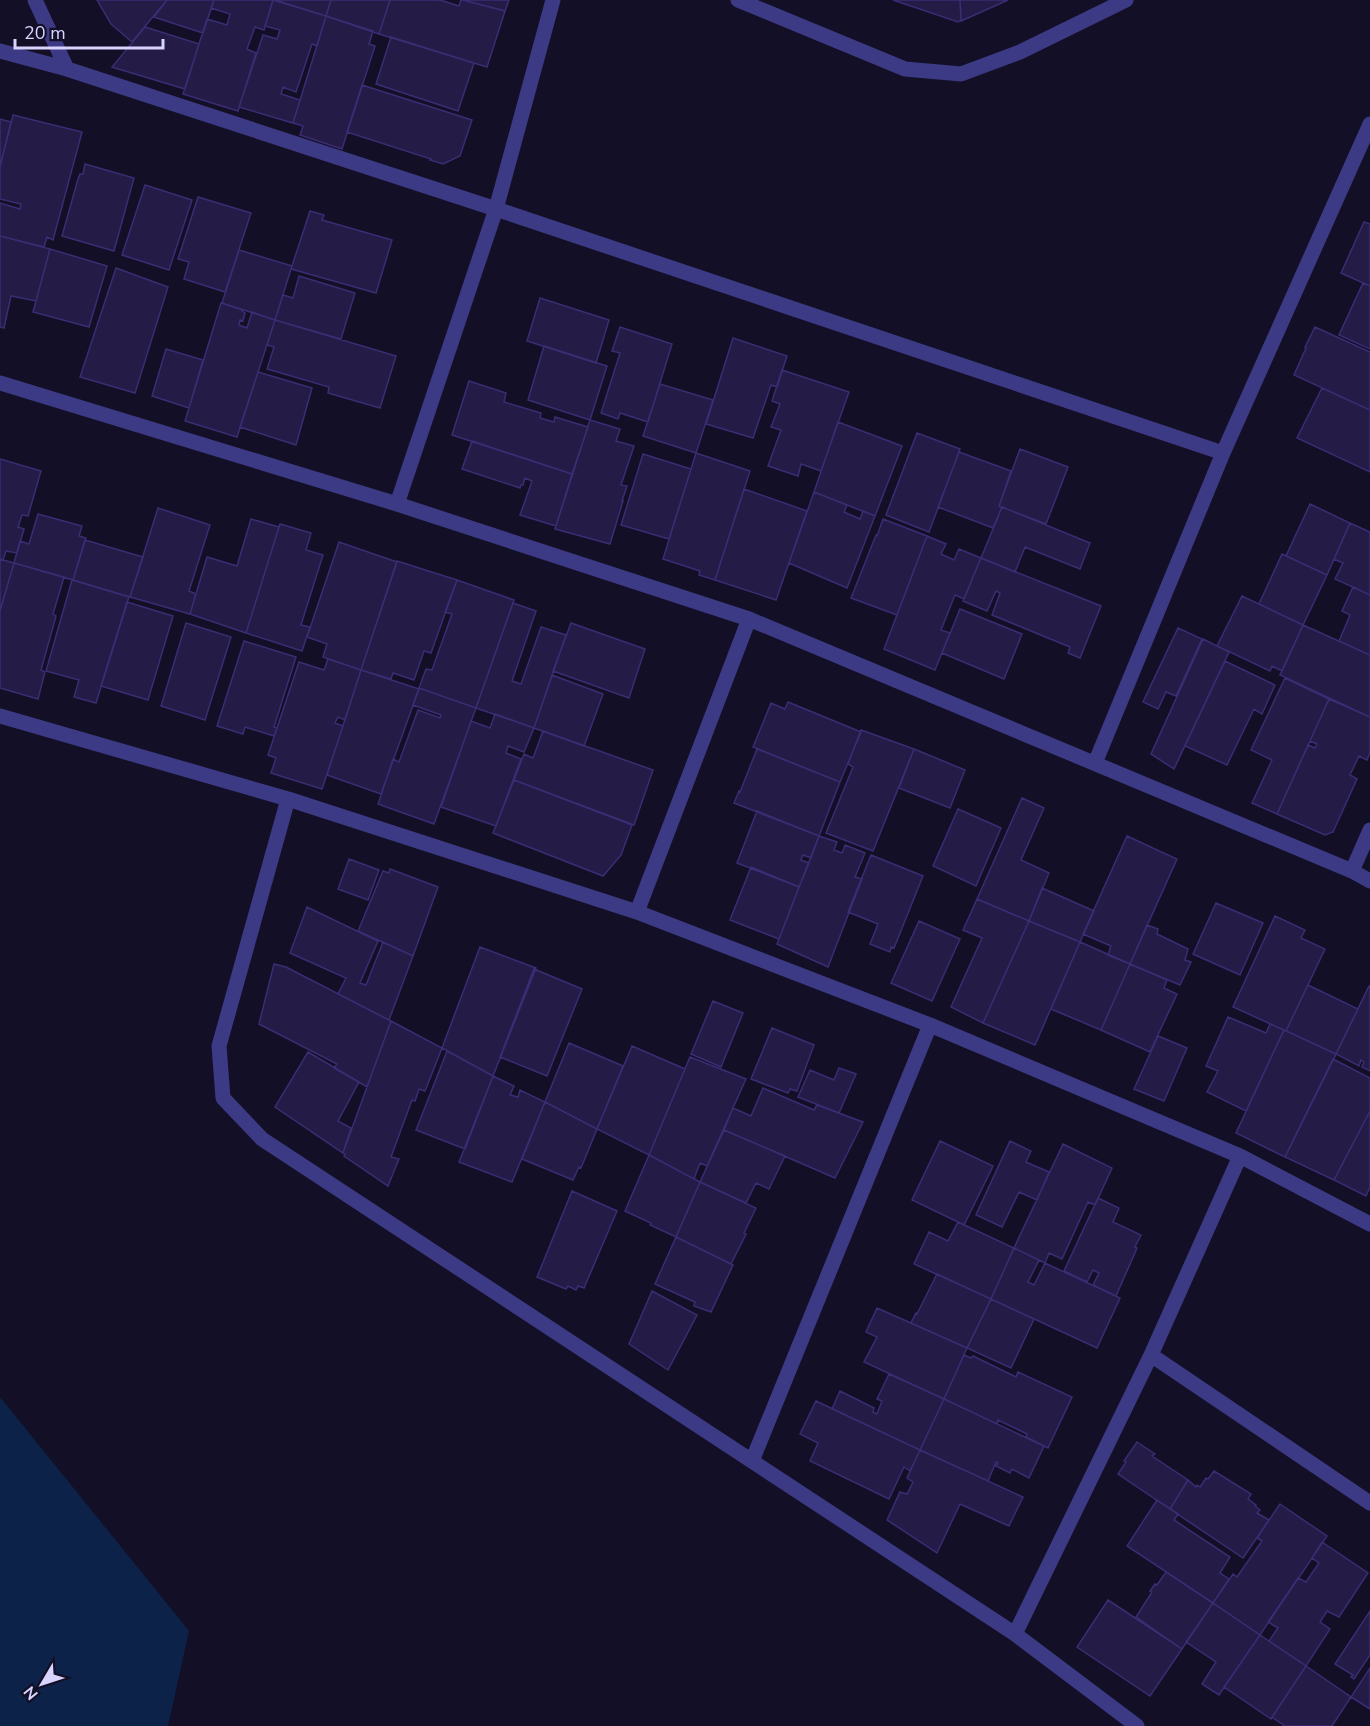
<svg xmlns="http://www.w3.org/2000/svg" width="1370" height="1726" viewBox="0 0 1370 1726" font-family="'Nunito Sans',sans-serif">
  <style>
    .water { fill: #0c2248 }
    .building { fill: #241b47; stroke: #3b2d73; stroke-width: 1.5 }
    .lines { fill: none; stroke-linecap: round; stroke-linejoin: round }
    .street { stroke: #3d3a85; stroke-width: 15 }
  </style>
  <rect width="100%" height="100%" fill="#130f26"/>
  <path class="water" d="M0,1397L189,1631L168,1726H0Z"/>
  <path class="building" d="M97,0H167L132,42L111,24Z
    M167,0H214L203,33L154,17Z
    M214,0H273L264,30L255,27L247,49L256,53L238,111L183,94L207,19L227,25L230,14L211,8Z
    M273,0L326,16L317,46L312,44L296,92L283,87L281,94L300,100L293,123L239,107L263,35L277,39L280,30L265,26Z
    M275,0H331L326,16Z
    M331,0H390L379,34L326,16Z
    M390,0H440L459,6L461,0H463L505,11L487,67L379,34Z
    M463,0H509L505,11Z
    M893,0H960L961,20L958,22Z
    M960,0H1008L961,21Z
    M326,16L373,31L369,44L375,46L342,149L300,135L303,126L293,123Z
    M145,27L199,44L185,89L112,67Z
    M391,37L474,63L458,111L376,84Z
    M362,85L472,120L460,156L443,164L430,160L431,159L347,132Z
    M13,115L82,132L53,240L47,237L44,247L0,236V203L20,209L21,204L0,199V167Z
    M0,119L11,122L0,167Z
    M85,164L134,178L114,251L62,236L78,179L80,174H83Z
    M145,185L192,200L169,270L122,255Z
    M198,197L251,213L225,292L184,279L189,262L178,259Z
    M310,211L324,215L322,220L392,240L376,293L291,269Z
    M1364,222L1370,224V286L1341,273Z
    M0,236L50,249L36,301L11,296L4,328L0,327Z
    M50,249L107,266L89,327L33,312Z
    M239,250L292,266L275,320L222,303Z
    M116,268L168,287L135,393L80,377Z
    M299,276L355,293L341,339L275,320L283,295L293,298Z
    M1363,283L1370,286V349L1339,335Z
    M540,298L609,320L596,363L527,341Z
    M221,303L243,310L242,311L245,313L243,321L240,320L239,325L247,328L252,312L275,320L237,437L185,421Z
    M275,320L396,356L380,408L328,393L329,387L267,369L274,347L267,345Z
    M620,327L672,344L648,422L620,413L618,419L601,413L620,353L612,351Z
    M1315,327L1370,352V410L1294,375L1306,348L1305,347Z
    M733,338L787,356L777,387L771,385L753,438L706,424Z
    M544,346L607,366L590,420L528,400Z
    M166,349L203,360L189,408L152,396Z
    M782,370L849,392L821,471L801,464L798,476L768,466L781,430L771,427L780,404L772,401Z
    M258,372L312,388L296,445L240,427Z
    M469,381L506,393L504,402L541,413L540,418L554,422L555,417L588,427L572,474L452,435Z
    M660,384L713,400L696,453L643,436Z
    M1322,388L1370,410V472L1297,438Z
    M590,420L620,429L616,441L634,446L621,485L627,486L622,501H623L610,544L555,529Z
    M838,422L902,446L875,516L814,492Z
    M917,433L960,449L929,532L886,515Z
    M472,441L572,474L556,526L520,515L532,481L525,478L523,485H521L520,488L462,469Z
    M1020,449L1068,467L1046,524L999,506Z
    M959,452L1011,471L999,506L1002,507L993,528L938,507Z
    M696,453L750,471L715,580L699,575L700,571L663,559Z
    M643,454L691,469L669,539L621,525Z
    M0,459L41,471L28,516L22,515L18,527L24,529L17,553L6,551L3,560L0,559Z
    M744,489L807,511L776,600L715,580Z
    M814,492L847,505L844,512L860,519L863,511L875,516L847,588L789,563Z
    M1310,504L1350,523L1327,575L1286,556Z
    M1002,507L1090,543L1080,569L1025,547L1015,572L981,558Z
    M158,508L210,525L189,591L196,594L190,614L130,597Z
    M38,514L82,526L79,536L86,538L73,580L14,563L20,541L29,544Z
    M251,519L279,527L246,633L190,614L207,557L237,566Z
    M883,519L927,536L897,615L851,598L876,535L877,536Z
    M1350,523L1370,532V595L1335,579L1343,563L1334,559Z
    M280,524L311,533L306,550L323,555L301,625L310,627L302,651L246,633Z
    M927,536L946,544L941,554L954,560L959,549L981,558L964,599L955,595L941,630L950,633L935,670L884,649Z
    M85,540L143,557L130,597L73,580Z
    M339,542L397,562L361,670L323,657L327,644L307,637Z
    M1282,554L1327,575L1303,625L1259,604Z
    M981,558L1101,606L1080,658L1068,653L1070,647L992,615L1000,593L996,591L987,611L963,601Z
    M0,559L14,563L0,611Z
    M397,561L457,580L431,653L424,651L414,680L393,673L391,679L361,670Z
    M14,563L64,577L53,614L56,616L41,670L45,672L38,699L0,688V611Z
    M72,580L129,597L96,703L74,697L79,680L46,671Z
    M457,580L514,600L476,708L419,688L426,669L432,670L452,614L445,612Z
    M1353,587L1370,595V655L1339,641L1350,615L1342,611Z
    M1242,596L1303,625L1282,671L1272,666L1270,671L1217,646Z
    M127,602L173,616L148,700L101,686Z
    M513,603L536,611L512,681L521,684L541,627L566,635L534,728L476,708Z
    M960,609L1022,634L1004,679L942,653Z
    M186,623L231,637L205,720L161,706Z
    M571,623L645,649L629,698L553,671Z
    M1303,625L1370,655V717L1280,675Z
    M1178,628L1202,639L1176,696L1166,692L1158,709L1143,702Z
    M1203,639L1229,652L1174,769L1151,754Z
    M244,641L296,657L274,727L277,728L274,736L245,727L243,734L217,726Z
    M328,659L361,670L345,720L338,717L335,723L343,726L322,789L271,773L276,758L268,755L299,662L324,670Z
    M1225,661L1275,685L1262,714L1254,709L1227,765L1185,746Z
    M361,670L419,689L381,794L327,775Z
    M552,675L603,694L584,746L534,728Z
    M1285,678L1329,699L1277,814L1252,803L1272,760L1251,750Z
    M419,688L476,708L434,824L378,804L393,759L399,762L418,710L440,718L441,715L413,705Z
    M1329,699L1370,717V752L1367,760L1359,756L1350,775L1357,779L1333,832L1325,835L1277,814L1308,745L1315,748L1317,744L1310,741Z
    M788,702L861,732L840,782L753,747L771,703L785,709Z
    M495,714L534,728L524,752L508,746L506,753L521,759L496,826L441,807L471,721L490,728Z
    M861,730L914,749L873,851L826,833L853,767L848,764Z
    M543,731L653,770L634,825L514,780L524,754L533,758Z
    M757,749L840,782L819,836L734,803L739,791L740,792Z
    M914,749L965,770L950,808L899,788Z
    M514,780L632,825L621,855L603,876L493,833Z
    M1022,798L1044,808L1021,860L1049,873L1029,921L977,899Z
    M958,809L1001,828L976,886L933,866Z
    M757,811L819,836L811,858L803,855L801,860L809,863L799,887L737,863Z
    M819,836L837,842L834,850L842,853L845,845L865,853L855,877L862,879L828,967L777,944Z
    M1127,836L1177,859L1130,964L1108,955L1111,946L1083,934Z
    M871,855L923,876L894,948L891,947L890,952L870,944L878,924L848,912Z
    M349,859L379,870L368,900L338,889Z
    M751,867L799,887L779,939L730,920Z
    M390,869L438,887L413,956L358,931L383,871L389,873Z
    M1042,888L1094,911L1080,942L1029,921Z
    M977,899L1029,921L983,1023L951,1007L982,938L963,930Z
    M1216,903L1263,923L1240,975L1193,954Z
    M307,907L378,941L360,983L366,985L383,942L413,956L389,1020L338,994L346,978L290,953Z
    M1275,916L1305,930L1301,938L1325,949L1286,1031L1233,1007Z
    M919,921L960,939L932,1001L891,983Z
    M1029,921L1080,942L1035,1045L983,1023Z
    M1147,925L1158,929L1157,934L1188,949L1185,960L1191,962L1180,985L1130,964Z
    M1080,942L1130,964L1101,1030L1051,1009Z
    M480,947L536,968L493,1076L442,1048Z
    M274,964L286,967L391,1021L367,1087L334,1068L337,1064L259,1024Z
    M1130,964L1167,980L1164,988L1177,994L1150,1052L1101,1030Z
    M534,969L582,989L547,1076L500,1057Z
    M1308,985L1358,1009L1336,1054L1286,1031Z
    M1369,986H1370V1071L1362,1067L1364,1062L1361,1060L1359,1066L1336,1054Z
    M713,1001L743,1013L721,1067L691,1054Z
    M1228,1017L1266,1033L1270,1024L1284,1030L1246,1111L1207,1092L1218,1071L1206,1066Z
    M391,1021L442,1048L425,1091L419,1089L415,1101L412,1100L391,1157L399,1159L388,1186L344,1156L345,1154L343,1153Z
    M772,1028L814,1045L797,1091L790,1089L788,1093L751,1079Z
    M1284,1030L1336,1054L1285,1157L1236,1133Z
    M1158,1036L1187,1048L1164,1101L1134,1089Z
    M569,1043L623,1066L597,1129L545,1102Z
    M632,1046L685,1069L649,1155L597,1129Z
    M447,1051L493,1076L465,1149L416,1130Z
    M308,1052L359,1082L338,1121L351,1128L343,1153L275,1107Z
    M690,1057L746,1079L707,1166L700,1163L694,1179L649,1155Z
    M1333,1059L1370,1078V1111L1334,1180L1285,1157Z
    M839,1068L856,1074L839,1113L798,1097L810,1070L834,1080Z
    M493,1076L514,1086L510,1095L518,1097L520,1090L545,1102L512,1182L459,1162Z
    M763,1088L814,1110L817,1105L863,1122L835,1178L724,1130L733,1108L751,1116Z
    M545,1102L597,1129L581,1168L579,1167L573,1180L522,1159Z
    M1370,1111V1187L1366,1196L1334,1180Z
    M724,1130L785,1156L769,1189L756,1183L746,1203L700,1182Z
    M940,1141L993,1166L964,1225L912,1200Z
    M1010,1141L1031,1151L1026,1162L1049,1172L1037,1200L1019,1192L1002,1227L976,1215Z
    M1063,1144L1112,1168L1095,1205L1088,1202L1062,1259L1049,1253L1045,1263L1014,1248Z
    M649,1155L700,1182L676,1237L650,1225L651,1223L625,1211Z
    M700,1182L756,1208L744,1233L746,1234L731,1264L676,1237Z
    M572,1191L617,1211L584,1288L578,1286L576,1290L568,1286L566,1289L537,1277Z
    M1098,1198L1119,1208L1113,1222L1141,1235L1135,1247L1137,1248L1116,1296L1093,1285L1099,1273L1093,1270L1087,1282L1064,1271Z
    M958,1222L1014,1248L991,1299L914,1264L929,1232L948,1241Z
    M676,1237L733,1265L711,1312L694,1306L695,1302L655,1284Z
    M1014,1248L1039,1260L1028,1282L1034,1285L1045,1263L1120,1298L1097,1348L991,1299Z
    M937,1274L991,1299L967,1348L911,1323L916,1313L917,1314Z
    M652,1291L697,1315L668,1370L629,1344Z
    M991,1299L1034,1319L1011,1368L967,1348Z
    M877,1308L967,1348L944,1399L864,1362L877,1337L866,1332Z
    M964,1355L971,1358L973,1356L1016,1377L1018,1372L1072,1397L1048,1448L1026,1437L1027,1434L998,1420L997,1424L944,1399Z
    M889,1374L944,1399L920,1450L832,1409L840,1391L874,1408L873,1412L877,1414L882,1401L877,1399Z
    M944,1399L1044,1446L1029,1478L1012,1469L1010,1473L996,1466L998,1463L996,1462L988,1481L920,1450Z
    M816,1401L920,1450L910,1471L904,1467L889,1499L810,1461L818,1443L800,1434Z
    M1137,1442L1155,1454L1152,1456L1188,1480L1170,1509L1118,1474L1126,1462L1124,1461Z
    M920,1450L1023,1497L1009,1526L960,1504L937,1553L887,1520L900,1492L907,1494L913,1482L907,1478Z
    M1214,1471L1251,1494L1248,1499L1256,1505L1255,1506L1260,1510L1257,1513L1269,1520L1243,1558L1170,1509L1188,1480L1196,1487L1197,1485L1200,1487L1206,1478L1208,1479Z
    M1157,1500L1178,1514L1174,1520L1230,1557L1220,1573L1229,1579L1213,1603L1127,1546Z
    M1280,1504L1327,1536L1260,1635L1213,1603L1233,1574L1237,1577L1262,1541L1257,1538Z
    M1322,1542L1368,1573L1339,1617L1327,1611L1320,1622L1330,1629L1306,1666L1269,1641L1278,1628L1268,1622L1298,1578L1306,1582L1319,1563L1312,1558Z
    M1166,1572L1213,1603L1182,1649L1136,1617L1152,1592L1150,1591L1155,1584L1157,1585Z
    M1108,1600L1182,1649L1150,1696L1077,1647Z
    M1213,1603L1260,1635L1219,1695L1202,1684L1216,1662L1186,1642Z
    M1370,1611V1655L1354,1679L1351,1677L1353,1675L1335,1664Z
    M1260,1635L1306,1666L1271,1719L1224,1687Z
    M1306,1666L1351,1697L1332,1726H1285L1272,1717Z
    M1370,1668V1709L1351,1697Z"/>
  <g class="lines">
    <path class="street" d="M35,0L67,69
      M738,0L905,69L961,74L1020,52L1126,0
      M0,51L67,69L496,209L1223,453
      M0,383L397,504L749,619L1352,871L1370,881
      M397,504L496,209L553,0
      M0,716L288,799L637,912L930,1025L1240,1156L1370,1224
      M1095,763L1223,453L1370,124
      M288,799L219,1046L223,1098L262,1139L1015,1634L1137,1726
      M1352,871L1370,830
      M637,912L749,619
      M1151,1355L1370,1503
      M752,1461L930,1025
      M1015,1634L1151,1355L1240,1156"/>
  </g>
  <g transform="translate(42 1684) rotate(231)" stroke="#130f26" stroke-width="4.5" paint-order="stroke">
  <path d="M0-4.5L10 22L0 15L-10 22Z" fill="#d9d4ff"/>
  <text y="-9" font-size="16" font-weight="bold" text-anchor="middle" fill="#d9d4ff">N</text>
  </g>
  <path d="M15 39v9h148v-9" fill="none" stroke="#d9d4ff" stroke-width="3"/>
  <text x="24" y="39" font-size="18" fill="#d9d4ff" stroke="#130f26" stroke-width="4.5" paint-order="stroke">20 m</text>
</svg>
